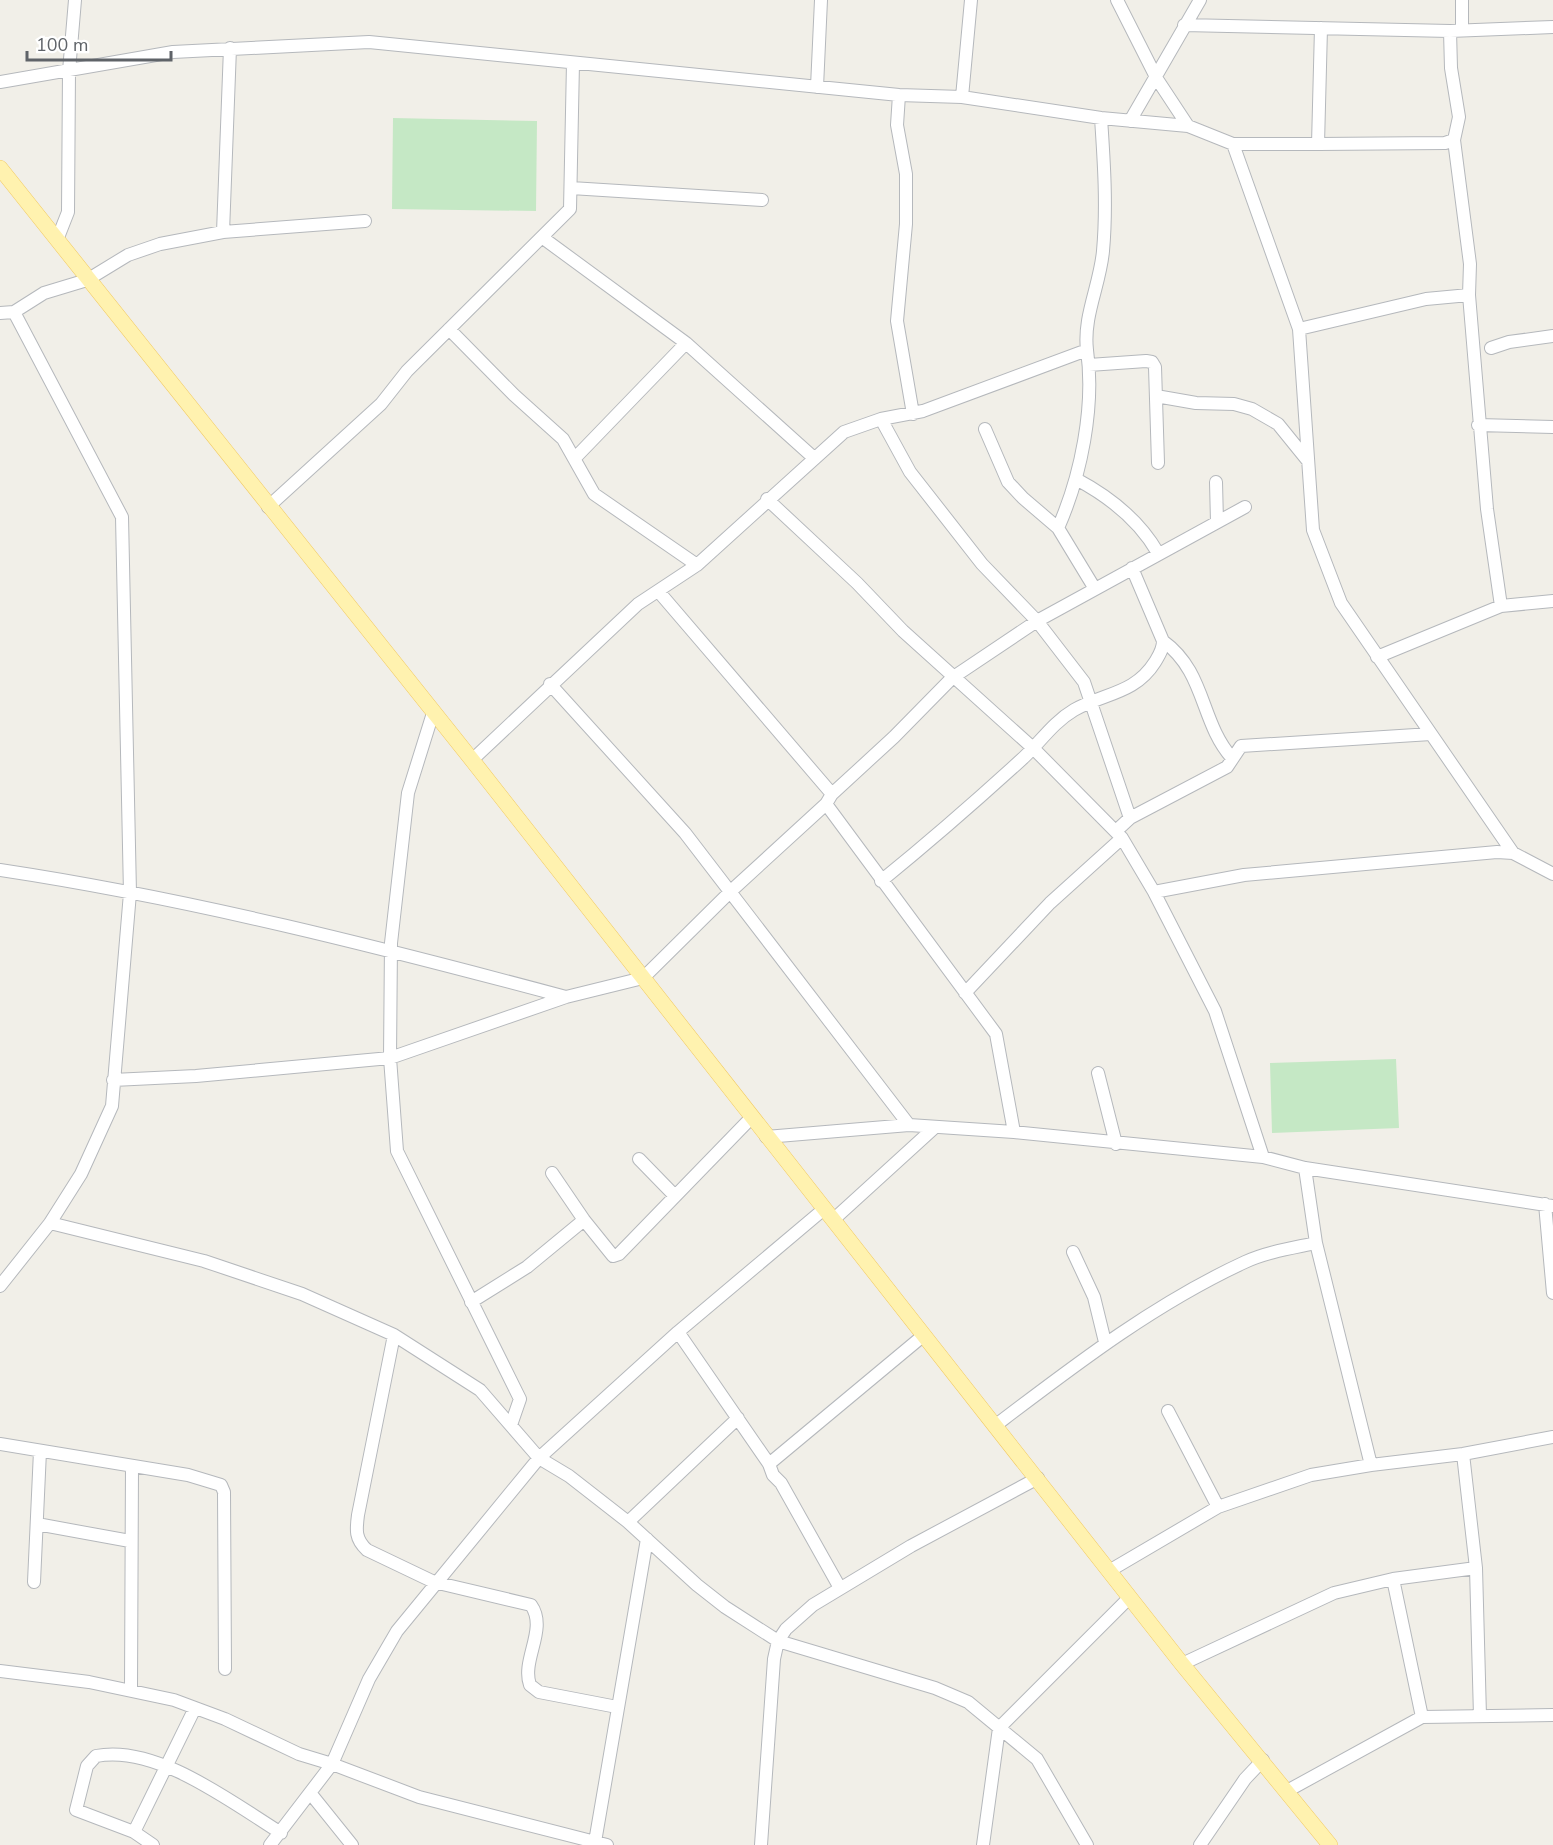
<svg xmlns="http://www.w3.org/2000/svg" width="1553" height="1845" viewBox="0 0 1553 1845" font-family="'Nunito Sans',sans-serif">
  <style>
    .green { fill: #c5e8c5 }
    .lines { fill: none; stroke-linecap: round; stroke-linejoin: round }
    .minor-casing { stroke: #b5b8bc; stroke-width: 14 }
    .major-casing { stroke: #f2c960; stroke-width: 16 }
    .minor { stroke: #fff; stroke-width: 12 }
    .major { stroke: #fff2af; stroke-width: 15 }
  </style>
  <rect width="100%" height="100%" fill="#f1efe8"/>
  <path class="green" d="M393,118L537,121L536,211L392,209Z
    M1396,1059L1399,1128L1272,1133L1270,1063Z"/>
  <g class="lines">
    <g class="minor-casing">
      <path id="minor" d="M1117,0L1157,79L1188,126
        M1184,25L1450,31L1553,27
        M1321,28L1318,144L1445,143L1454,140L1459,117L1451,68L1450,31
        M1462,30V0
        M0,82L173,52L369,42L899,95L962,97L1101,118L1188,126L1233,144H1318
        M817,87L821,0
        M899,95L897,125L906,174V224L897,321L913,414
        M962,97L971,0
        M1130,121L1200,0
        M1454,140L1470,264L1469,295
        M1233,144L1299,329L1313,530L1341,603L1513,853L1553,874
        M571,188L762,200
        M223,232L230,48
        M543,238L686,343L814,458
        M57,240L68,212L69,71L75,0
        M0,313L14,312L44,293L87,280L128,255L160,244L223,232L365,221
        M449,329L514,395L563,439L594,494L697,565
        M1299,329L1426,299L1469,295L1487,509L1501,606
        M1491,348L1509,342L1553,336
        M1087,350C1095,407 1081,476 1058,528L1095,589
        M1089,365L1146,361L1152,362L1155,367L1158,463
        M1156,396L1196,403L1234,404L1252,409L1278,424L1308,461
        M881,419L910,472L982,564L1037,621L1084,682L1130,818
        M1478,425L1553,427
        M985,429L1008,482L1023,498L1058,528
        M575,458L686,343
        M1076,479C1110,497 1139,520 1158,553
        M1216,482L1217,522
        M767,499L857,583L903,631L1034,749L1122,838L1154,892L1215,1011L1263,1157
        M268,507L381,404L407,371L570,209L573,63
        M659,592L832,794
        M1163,641C1206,672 1200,722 1232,758
        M1377,657L1501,606L1553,601
        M550,684L685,833L909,1125
        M433,713L408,793L391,943L390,1058L397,1151L520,1399L511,1425
        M472,760L638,604L697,565L844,432L881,419L923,411L1087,350C1083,316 1100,285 1103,251C1107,207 1104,162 1101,118
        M826,804L996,1034L1014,1132
        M1116,831L1130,818L1227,767L1241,746L1431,734
        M0,870C192,899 379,947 566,997
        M881,881C929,842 975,802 1021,760C1039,744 1052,723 1074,710C1104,693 1135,694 1155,662C1159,655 1163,650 1163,641L1132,568
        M1154,892L1244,875L1497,852L1513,853
        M965,993L1050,903L1122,838
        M1098,1073L1116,1144
        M113,1080L196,1076L390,1058L566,997L643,978L731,891L826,804L832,794L894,737L952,678L1037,621L1245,507
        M766,1137L909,1125L1014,1132L1263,1157L1305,1168L1553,1206
        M639,1159L675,1196
        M1305,1168L1316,1243L1371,1465
        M552,1173L584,1220L613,1256L619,1254L751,1118
        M1545,1204L1553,1293
        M833,1220L934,1128
        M50,1223L204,1261L302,1294L394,1335L480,1390L539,1458L569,1476L628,1522L697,1585L725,1607L778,1641L935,1688L968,1702L1037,1759L1087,1845
        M1073,1252L1094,1297L1105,1342
        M0,1286L50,1223L81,1174L112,1106L130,893L122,517L14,312
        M471,1302L527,1267L584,1220
        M678,1332L769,1464L773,1475L781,1483L840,1588
        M394,1335L358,1515C356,1530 355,1539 367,1550L434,1582L531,1605C548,1629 521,1660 530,1685L539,1692L617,1707
        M1168,1411L1218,1507
        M996,1425C1075,1365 1154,1304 1245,1262C1266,1252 1293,1248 1316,1243
        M0,1444L188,1475L221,1485L224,1492L225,1669
        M1463,1454L1476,1568L1480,1716
        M769,1464L924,1335
        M628,1522L738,1418
        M37,1524L130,1541
        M1109,1571L1218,1507L1311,1475L1371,1465L1463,1454L1553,1437
        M1393,1579L1422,1717
        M34,1582L40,1451
        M1182,1664L1334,1593L1393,1579L1476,1568
        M0,1671L89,1682L174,1700L225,1719L299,1754L332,1764L419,1797L607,1845
        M131,1690L132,1466
        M1287,1791L1422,1717L1553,1715
        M311,1794L352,1845
        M134,1832L195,1708
        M595,1842L647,1539
        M153,1845L134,1832L76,1810L87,1766L96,1756C156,1744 231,1802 281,1833
        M270,1845L332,1764L369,1679L397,1631L539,1458L678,1332L824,1209
        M761,1845L774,1659L778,1641L786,1629L813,1605L911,1546L1038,1478
        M983,1845L999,1728L1129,1598
        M1200,1845L1245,1779L1263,1760"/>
    </g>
    <g class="major-casing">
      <path id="major" d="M0,168L472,760L1182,1664L1330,1845"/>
    </g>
    <use href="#minor" class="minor"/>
    <use href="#major" class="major"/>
  </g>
  <path d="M27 51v9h144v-9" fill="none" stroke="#5f6368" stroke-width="3"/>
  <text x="36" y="51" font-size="18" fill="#5f6368" stroke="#ffffff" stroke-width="4.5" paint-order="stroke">100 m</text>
</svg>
